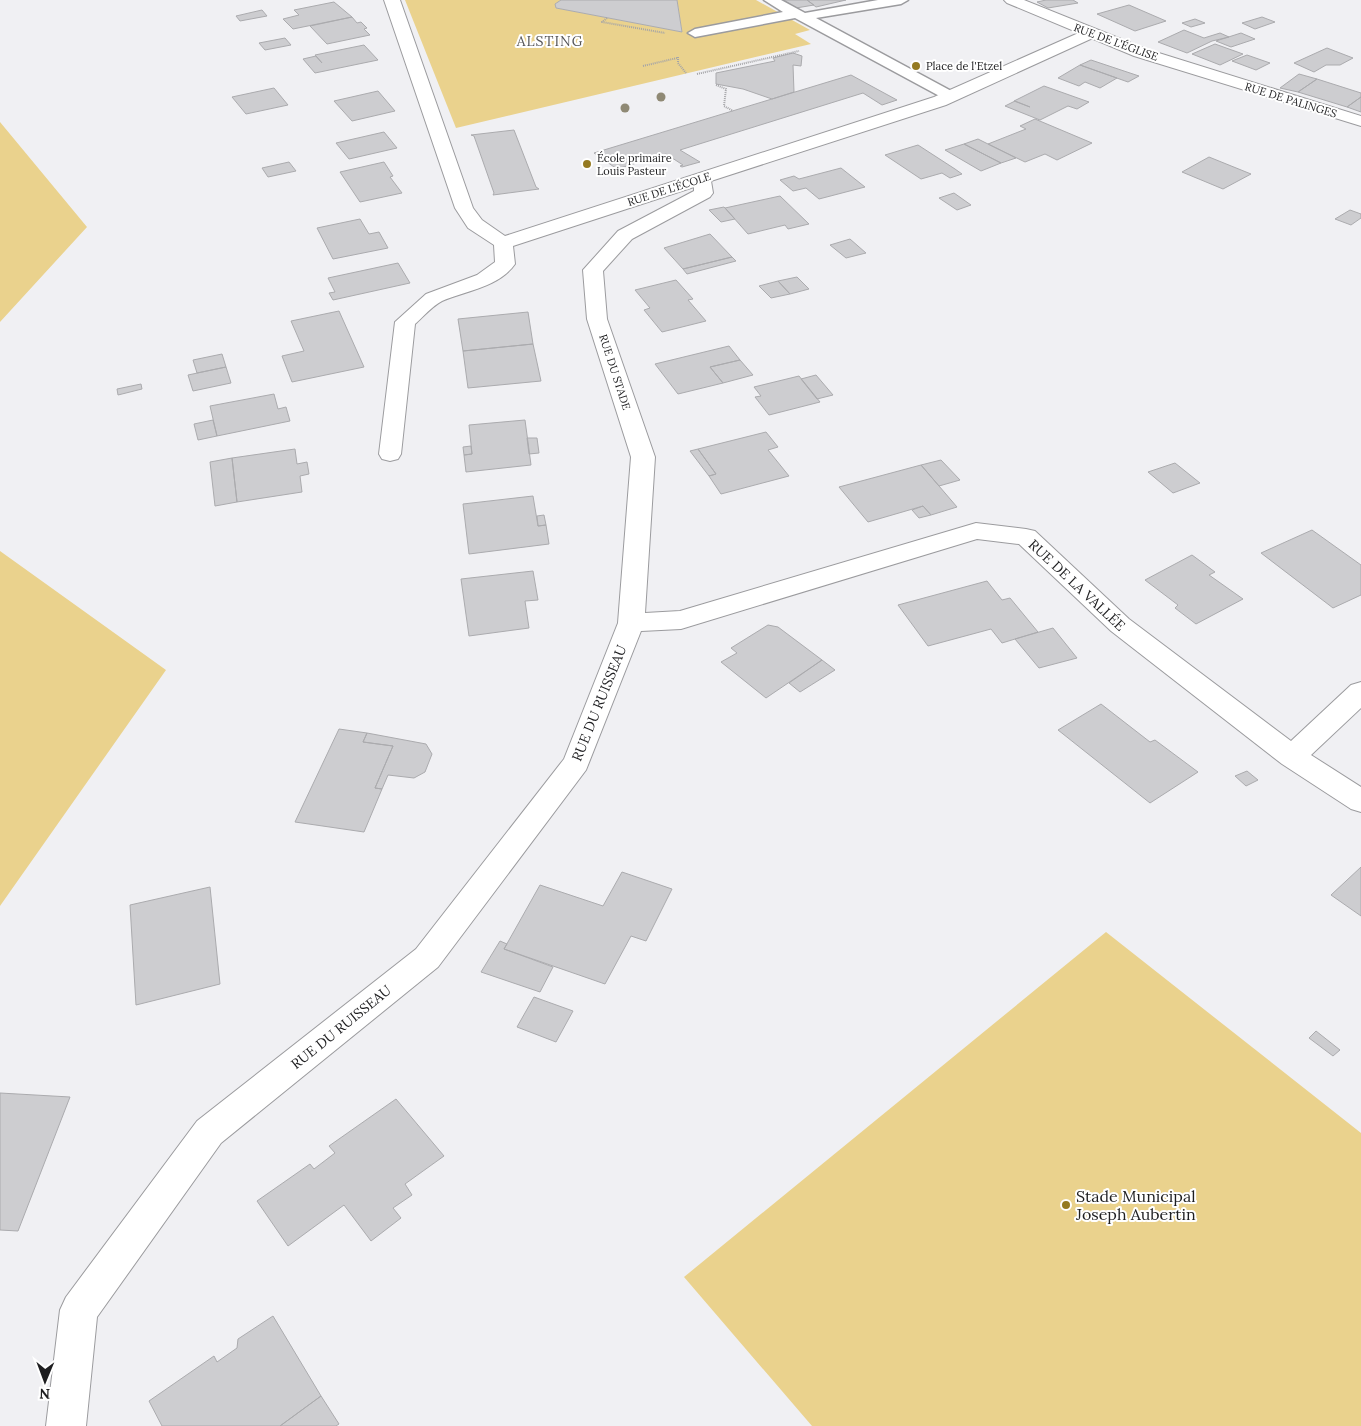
<svg xmlns="http://www.w3.org/2000/svg" width="1361" height="1426" viewBox="0 0 1361 1426" font-family="Lora,serif">
  <style>
    .green { fill: #ead28d }
    .building { fill: #cdcdd0; stroke: #ababae }
    .lines { fill: none; stroke-linecap: round; stroke-linejoin: round }
    .service-casing { stroke: #9b9b9e; stroke-width: 3 }
    .minor-casing { stroke: #9b9b9e; stroke-width: 2 }
    .secondary-casing { stroke: #9b9b9e; stroke-width: 2 }
    .path { stroke: #a4a4a7; stroke-width: 2; stroke-dasharray: 1 1; stroke-linecap: butt }
    .service { fill: #fff; fill-rule: evenodd }
    .minor { fill: #fff; fill-rule: evenodd }
    .secondary { fill: #fff; fill-rule: evenodd }
    .tree { fill: #8f8974 }
    .poi-dot { fill: #957a21; stroke: #fff; stroke-width: 2 }
    .labels { text-anchor: middle; stroke-width: 4; stroke-linejoin: round; paint-order: stroke }
    .far-street-label { font-size: 11px; fill: #1e1e20; stroke: #fff }
    .far-poi-label { font-size: 11px; fill: #1e1e20; stroke: #fff; text-anchor: start }
    .far-quarter-label { font-size: 14px; letter-spacing: 1px; fill: #555557; stroke: #fff }
    .street-label { font-size: 14px; fill: #1e1e20; stroke: #fff }
    .near-poi-label { font-size: 16px; fill: #1e1e20; stroke: #fff; text-anchor: start }
  </style>
  <rect width="100%" height="100%" fill="#f0f0f3"/>
  <path class="green" d="M405,0H561L555,4L556,8L682,32L677,0H756L810,30L795,34L811,44L456,128Z
    M0,122L87,227L0,322Z
    M0,551L166,670L0,906Z
    M1106,932L1361,1133V1426H812L684,1277Z"/>
  <path class="building" d="M561,0H677L682,32L556,8L555,4Z
    M784,0H807L814,5L796,8Z
    M807,0H846L816,7Z
    M1046,0H1073L1078,3L1048,8L1037,2Z
    M334,2L352,17L293,29L283,19L299,15L294,10Z
    M1129,5L1166,21L1135,31L1097,14Z
    M262,10L267,16L240,21L236,16Z
    M352,17L357,23L361,22L367,28L364,29L370,35L327,44L310,26Z
    M1262,17L1275,22L1255,29L1242,23Z
    M1195,19L1205,23L1191,27L1182,23Z
    M1184,30L1204,38L1220,33L1229,37L1212,41L1187,53L1158,42Z
    M1241,33L1255,39L1231,47L1216,41Z
    M285,38L291,45L265,50L259,43Z
    M1215,44L1243,54L1220,65L1192,54Z
    M364,45L378,60L315,73L303,59L316,56L322,63L315,55Z
    M1327,48L1353,58L1340,65H1326L1314,72L1294,63Z
    M793,53L802,56L801,66L793,65L794,92L772,99L743,89L716,84V73L775,61L773,58Z
    M1247,55L1270,63L1256,70L1232,61Z
    M1091,60L1139,76L1128,82L1080,65Z
    M1080,65L1117,78L1100,88L1085,82L1079,86L1058,78Z
    M1299,74L1317,79L1298,92L1280,88Z
    M851,75L897,100L882,105L863,93L680,150L700,162L682,167L680,166L683,165L666,154L617,169L594,153Z
    M1317,79L1361,93V97L1347,107L1298,92Z
    M1044,86L1089,102L1077,109L1068,106L1040,120L1005,106L1015,101L1030,107L1014,101Z
    M274,88L288,105L246,114L232,97Z
    M378,91L395,111L352,121L334,101Z
    M1361,97V112L1347,107Z
    M1035,119L1092,143L1057,160L1045,154L1025,162L988,144L1026,129L1020,126Z
    M514,130L536,187L539,189L493,195L494,193L474,136L471,135Z
    M384,132L397,148L349,159L336,143Z
    M978,139L1016,158L1001,163L964,144Z
    M964,144L1001,163L981,171L945,150Z
    M918,145L955,169L962,174L950,178L942,173L921,179L885,155Z
    M1209,157L1251,174L1223,189L1182,172Z
    M289,162L296,171L268,177L262,168Z
    M384,162L393,176L390,177L402,193L360,202L340,172Z
    M841,168L865,187L819,199L806,188L793,191L780,180L794,176L799,179Z
    M954,193L971,205L957,210L939,198Z
    M780,196L809,224L788,229L785,225L748,234L725,208Z
    M724,207L725,208L735,219L721,222L709,210Z
    M1350,210L1361,214V218L1351,225L1335,219Z
    M360,219L369,234L379,232L388,248L333,259L317,228Z
    M710,234L732,257L683,269L664,248Z
    M850,239L866,253L846,258L830,245Z
    M732,257L736,261L687,274L683,269Z
    M398,263L410,283L333,300L329,293L335,292L328,278Z
    M797,277L809,289L790,294L778,281Z
    M676,280L693,299L688,300L706,321L662,332L644,310L650,308L635,290Z
    M778,281L790,294L771,298L759,286Z
    M339,311L364,367L292,382L282,356L304,351L291,321Z
    M528,312L533,344L463,351L458,319Z
    M533,344L541,381L468,388L463,351Z
    M729,346L740,360L710,367L723,383L678,394L655,364Z
    M222,354L226,367L197,373L193,360Z
    M740,360L753,375L723,383L710,367Z
    M226,367L231,383L193,391L188,375Z
    M816,375L833,395L817,399L801,379Z
    M799,376L820,402L769,415L755,397L761,396L754,387Z
    M141,384L142,389L118,395L117,389Z
    M274,394L278,409L286,407L290,421L217,436L210,406Z
    M213,420L217,436L198,440L194,424Z
    M525,420L531,465L466,472L464,455L472,454L469,425Z
    M766,432L778,447L768,450L789,476L721,494L709,476L716,474L698,449Z
    M527,438H537L539,453L529,454Z
    M471,446L472,454L464,455L463,447Z
    M295,449L297,464L307,462L309,474L300,476L302,492L237,502L232,458Z
    M698,449L716,474L709,476L690,451Z
    M232,458L237,502L215,506L210,462Z
    M941,460L960,480L939,486L921,465Z
    M1175,463L1200,483L1173,493L1148,472Z
    M921,465L957,507L931,515L923,506L868,522L839,487Z
    M533,496L538,526L546,525L549,544L469,554L463,504Z
    M923,506L931,515L919,518L912,510Z
    M544,515L546,525L538,526L537,516Z
    M1312,530L1361,565V595L1333,608L1261,553Z
    M1192,555L1215,572L1209,575L1243,599L1196,624L1175,608L1178,605L1145,580Z
    M533,571L538,600L525,601L529,628L469,636L461,579Z
    M987,581L1002,600L1010,598L1038,632L1002,643L991,629L928,646L898,605Z
    M768,625L778,627L822,660L766,698L721,662L737,653L731,648Z
    M1053,628L1077,658L1039,668L1015,639Z
    M822,660L835,670L800,692L789,683Z
    M1101,704L1150,742L1155,740L1198,772L1150,803L1058,730Z
    M339,729L367,733L363,742L393,746L375,788L382,789L364,832L295,822Z
    M367,733L426,744L432,754L425,772L414,778L388,775L382,789L375,788L393,746L363,742Z
    M1247,771L1258,780L1246,786L1235,776Z
    M1361,867V916L1331,895Z
    M622,872L672,889L646,941L631,936L605,984L504,949L540,885L603,906Z
    M210,887L220,984L136,1005L130,905Z
    M500,941L507,944L504,949L553,967L540,992L481,972Z
    M534,997L573,1011L556,1042L517,1027Z
    M1316,1031L1340,1050L1333,1056L1309,1038Z
    M0,1093L70,1097L18,1231L0,1230Z
    M396,1099L444,1156L405,1184L412,1195L393,1208L401,1218L371,1241L344,1205L288,1246L257,1201L310,1164L314,1169L335,1153L329,1146Z
    M273,1316L321,1396L280,1426H162L149,1401L214,1356L217,1362L237,1348L238,1339Z
    M321,1396L339,1424L336,1426H280Z"/>
  <g class="lines">
    <g class="service-casing">
      <path id="service" d="M764,0H781L805,13L878,0H908L901,4L816,18L955,93L958,96L955,99H945L795,18L695,37L688,33L695,29L783,12Z"/>
    </g>
    <g class="minor-casing">
      <path id="minor" d="M384,0H400L473,208L482,220L505,236L934,97L1083,31H1095L1097,34L1095,37L946,105L711,181L713,193L710,197L632,239L603,271L607,319L655,457L645,613L680,611L976,523L1026,529L1035,531L1129,619L1291,741L1351,685L1361,682V708L1311,755L1361,787V812L1351,809L1282,764L1111,631L1019,544L977,539L681,629L641,631L586,770L438,967L221,1143L97,1317L86,1426H46L60,1310L66,1297L197,1121L416,949L564,759L618,623L631,457L587,319L583,270L618,231L694,191V187L513,246L515,264C499,287 466,291 442,301C432,306 423,317 415,324L401,454L398,459L390,461L382,459L379,454L395,322L426,294L477,275L495,262L494,245L468,228L455,208Z"/>
    </g>
    <g class="secondary-casing">
      <path id="secondary" d="M1004,0H1024L1146,49L1361,116V126L1134,56L1007,3Z"/>
    </g>
    <path class="path" d="M607,18L602,22L665,33
      M678,57V63L686,73
      M643,66L677,58
      M697,74L799,51
      M716,85L726,89L724,106L733,111"/>
    <use href="#service" class="service"/>
    <use href="#minor" class="minor"/>
    <use href="#secondary" class="secondary"/>
  </g>
  <g class="tree">
    <circle cx="661" cy="97" r="4.5"/>
    <circle cx="625" cy="108" r="4.5"/>
  </g>
  <g class="poi-dot">
    <circle cx="916" cy="66" r="5"/>
    <circle cx="587" cy="164" r="5"/>
    <circle cx="1066" cy="1205" r="5"/>
  </g>
  <g class="labels">
    <g class="far-street-label">
      <text transform="translate(1116 42) rotate(20)" y="4">RUE DE L'ÉGLISE</text>
      <text transform="translate(1291 100) rotate(17)" y="4">RUE DE PALINGES</text>
      <text transform="translate(669 189) rotate(-18)" y="4">RUE DE L'ÉCOLE</text>
      <text transform="translate(615 372) rotate(72)" y="4">RUE DU STADE</text>
    </g>
    <g class="far-poi-label">
      <text x="926" y="70">Place de l'Etzel</text>
      <text x="597" y="162">École primaire<tspan x="597" dy="13">Louis Pasteur</tspan></text>
    </g>
    <g class="far-quarter-label">
      <text x="550" y="46">ALSTING</text>
    </g>
    <g class="street-label">
      <text transform="translate(1077 585) rotate(43)" y="5">RUE DE LA VALLÉE</text>
      <text transform="translate(599 703) rotate(-68)" y="5">RUE DU RUISSEAU</text>
      <text transform="translate(341 1027) rotate(-39)" y="5">RUE DU RUISSEAU</text>
    </g>
    <g class="near-poi-label">
      <text x="1076" y="1202">Stade Municipal<tspan x="1076" dy="18">Joseph Aubertin</tspan></text>
    </g>
  </g>
  <g transform="translate(45 1381) rotate(181)" stroke="#ffffff" stroke-width="4" paint-order="stroke">
  <path d="M0-4L9 19L0 12L-9 19Z" fill="#1e1e20"/>
  <text y="-8" font-size="14" font-weight="bold" text-anchor="middle" fill="#1e1e20">N</text>
  </g>
</svg>
